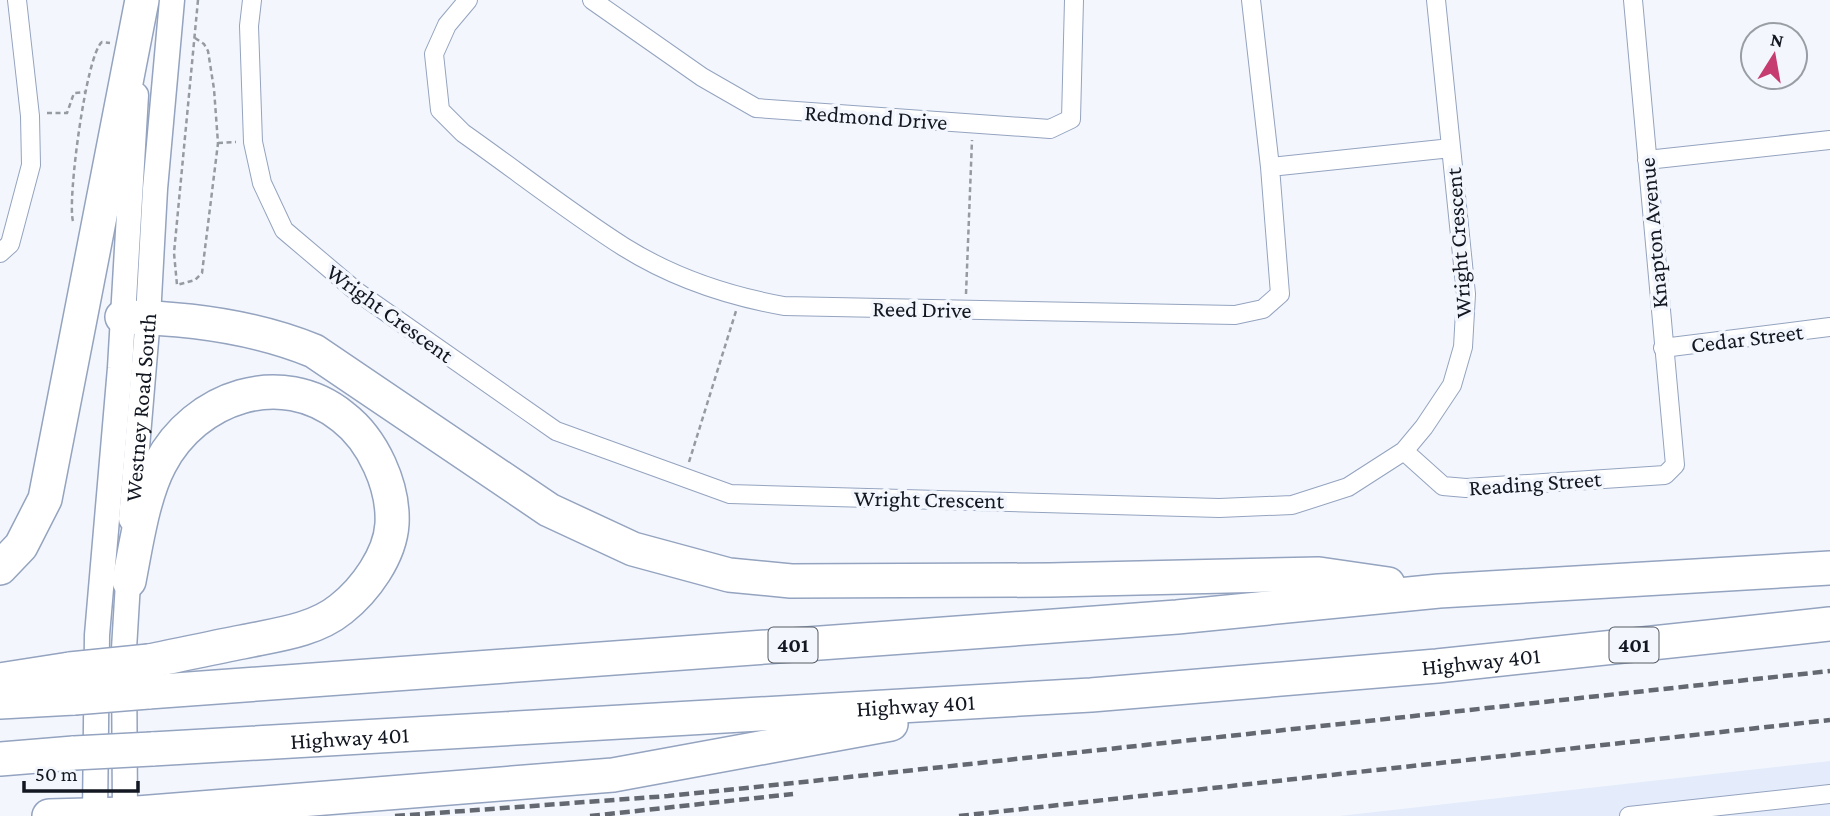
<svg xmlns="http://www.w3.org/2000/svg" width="1830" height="816" viewBox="0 0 1830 816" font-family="'Crimson Pro',serif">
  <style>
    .built { fill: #e4ecfb }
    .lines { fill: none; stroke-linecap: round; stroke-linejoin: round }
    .street-casing { stroke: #94a3bf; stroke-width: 20 }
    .secondary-casing { stroke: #94a3bf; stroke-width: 27 }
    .highway-casing { stroke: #94a3bf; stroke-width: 36 }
    .path { stroke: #969aa2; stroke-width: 2.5; stroke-dasharray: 5 3.5; stroke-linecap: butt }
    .street { stroke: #fff; stroke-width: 18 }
    .secondary { stroke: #fff; stroke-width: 24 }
    .highway { stroke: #fff; stroke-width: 33 }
    .rail { stroke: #646871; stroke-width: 4.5; stroke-dasharray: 10 5; stroke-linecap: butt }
    .highway-bridge-casing { stroke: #94a3bf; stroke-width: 36; stroke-linecap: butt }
    .highway-bridge { stroke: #fff; stroke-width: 33 }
    .labels { text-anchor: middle; stroke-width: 7; stroke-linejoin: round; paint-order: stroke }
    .shield { fill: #f3f7fd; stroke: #565a63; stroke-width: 2 }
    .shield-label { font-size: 21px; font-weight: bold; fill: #121721 }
    .street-label { font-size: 23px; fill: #121721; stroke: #f3f7fd }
  </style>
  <rect width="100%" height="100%" fill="#f3f7fd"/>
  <path class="built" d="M1830,761V816H1339Z"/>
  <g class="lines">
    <g class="street-casing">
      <path id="street" d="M252,0L249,26L253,142L262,183L284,230L356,291L556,431L730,494L1219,508L1292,505L1348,487L1404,451L1424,427L1452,385L1463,347L1466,294L1436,0
        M468,0L447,25L434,54L440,110L463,133C517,171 569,212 624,247C672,277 728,296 784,306L1235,315L1263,309L1280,294L1270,167L1251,0
        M592,0L702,77L756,108L1050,129L1071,119L1074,0
        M1647,160L1830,140
        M1270,167L1451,148
        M0,253L10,244L31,165L30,116L17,0
        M1663,348L1830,327
        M1404,451L1443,486L1466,488L1665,475L1675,465L1633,0
        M1629,816L1830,794"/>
    </g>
    <g class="secondary-casing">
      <g id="secondary">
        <path id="s1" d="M131,519L148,317L155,189L172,0"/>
        <path d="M95,816L97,635L120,368L136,95"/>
        <path d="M125,816L124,649L129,566"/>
      </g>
    </g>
    <g class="highway-casing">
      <g id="highway">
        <path d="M122,317C188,318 253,326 314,351L549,510L633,549L729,575L791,581L1050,580L1319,574L1388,584"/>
        <path d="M0,568L21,546L45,499L142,0"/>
        <path d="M129,581C136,545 143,496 160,464C195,397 281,367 343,417C373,440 394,486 392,524C390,556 365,590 341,609C314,631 275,635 242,642C211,648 180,655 149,661"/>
        <path d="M0,680L70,669"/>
        <path d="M148,692L1177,617L1439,591L1830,568"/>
        <path d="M0,702L74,698"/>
        <path id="s2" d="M152,749L1091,695L1437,666L1830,624"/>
        <path d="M0,759L74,753"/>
        <path d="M49,816L125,814L613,775L891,724"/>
      </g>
    </g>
    <path class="path" d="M195,38L204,44L208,51L214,89L218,143L202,273L195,280L177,285L174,253L198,0
      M47,113H67L74,93L85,92
      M218,143L236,142
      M73,221C67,202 86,54 102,42L110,43
      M966,294L972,140
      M689,462L736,311"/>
    <use href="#street" class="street"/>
    <use href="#secondary" class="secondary"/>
    <use href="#highway" class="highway"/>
    <path class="rail" d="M395,816L668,796L794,783L1830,671
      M590,816L793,794
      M959,816L1830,720"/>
    <g class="highway-bridge-casing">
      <path id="highway-bridge" d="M70,669L149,661
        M74,698L148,692
        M74,753L152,749"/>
    </g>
    <use href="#highway-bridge" class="highway-bridge"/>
  </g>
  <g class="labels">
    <g class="shield">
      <rect x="768.5" y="627.5" width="49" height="35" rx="5"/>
      <rect x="1609.5" y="627.5" width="49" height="35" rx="5"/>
    </g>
    <g class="shield-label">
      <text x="793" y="652">401</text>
      <text x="1634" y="652">401</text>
    </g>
    <g class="street-label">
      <text transform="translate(876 117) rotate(4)" y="8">Redmond Drive</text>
      <text transform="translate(1653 233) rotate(-95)" y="8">Knapton Avenue</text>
      <text transform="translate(1458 243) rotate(-94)" y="8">Wright Crescent</text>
      <text transform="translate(922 309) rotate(1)" y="8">Reed Drive</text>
      <text transform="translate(390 313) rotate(36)" y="8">Wright Crescent</text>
      <text transform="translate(1747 338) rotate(-7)" y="8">Cedar Street</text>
      <text dy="8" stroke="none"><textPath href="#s1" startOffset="112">Westney Road South</textPath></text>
      <text transform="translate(1535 483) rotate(-4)" y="8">Reading Street</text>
      <text transform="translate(929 499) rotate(1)" y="8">Wright Crescent</text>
      <text dy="8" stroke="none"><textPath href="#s2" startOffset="1332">Highway 401</textPath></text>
      <text dy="8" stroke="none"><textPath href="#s2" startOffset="765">Highway 401</textPath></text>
      <text dy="8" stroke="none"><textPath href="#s2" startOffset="198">Highway 401</textPath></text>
    </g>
  </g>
  <g transform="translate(1774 56) rotate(11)"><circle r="33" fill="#f3f7fd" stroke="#999da5" stroke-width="2"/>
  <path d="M0-5L12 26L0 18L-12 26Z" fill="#c63b70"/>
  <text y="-10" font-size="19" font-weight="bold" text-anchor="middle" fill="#121721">N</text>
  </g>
  <path d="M24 781v10h114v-10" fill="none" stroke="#121721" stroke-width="3.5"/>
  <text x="35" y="781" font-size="21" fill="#121721" stroke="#f3f7fd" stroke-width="5" paint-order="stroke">50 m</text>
</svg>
